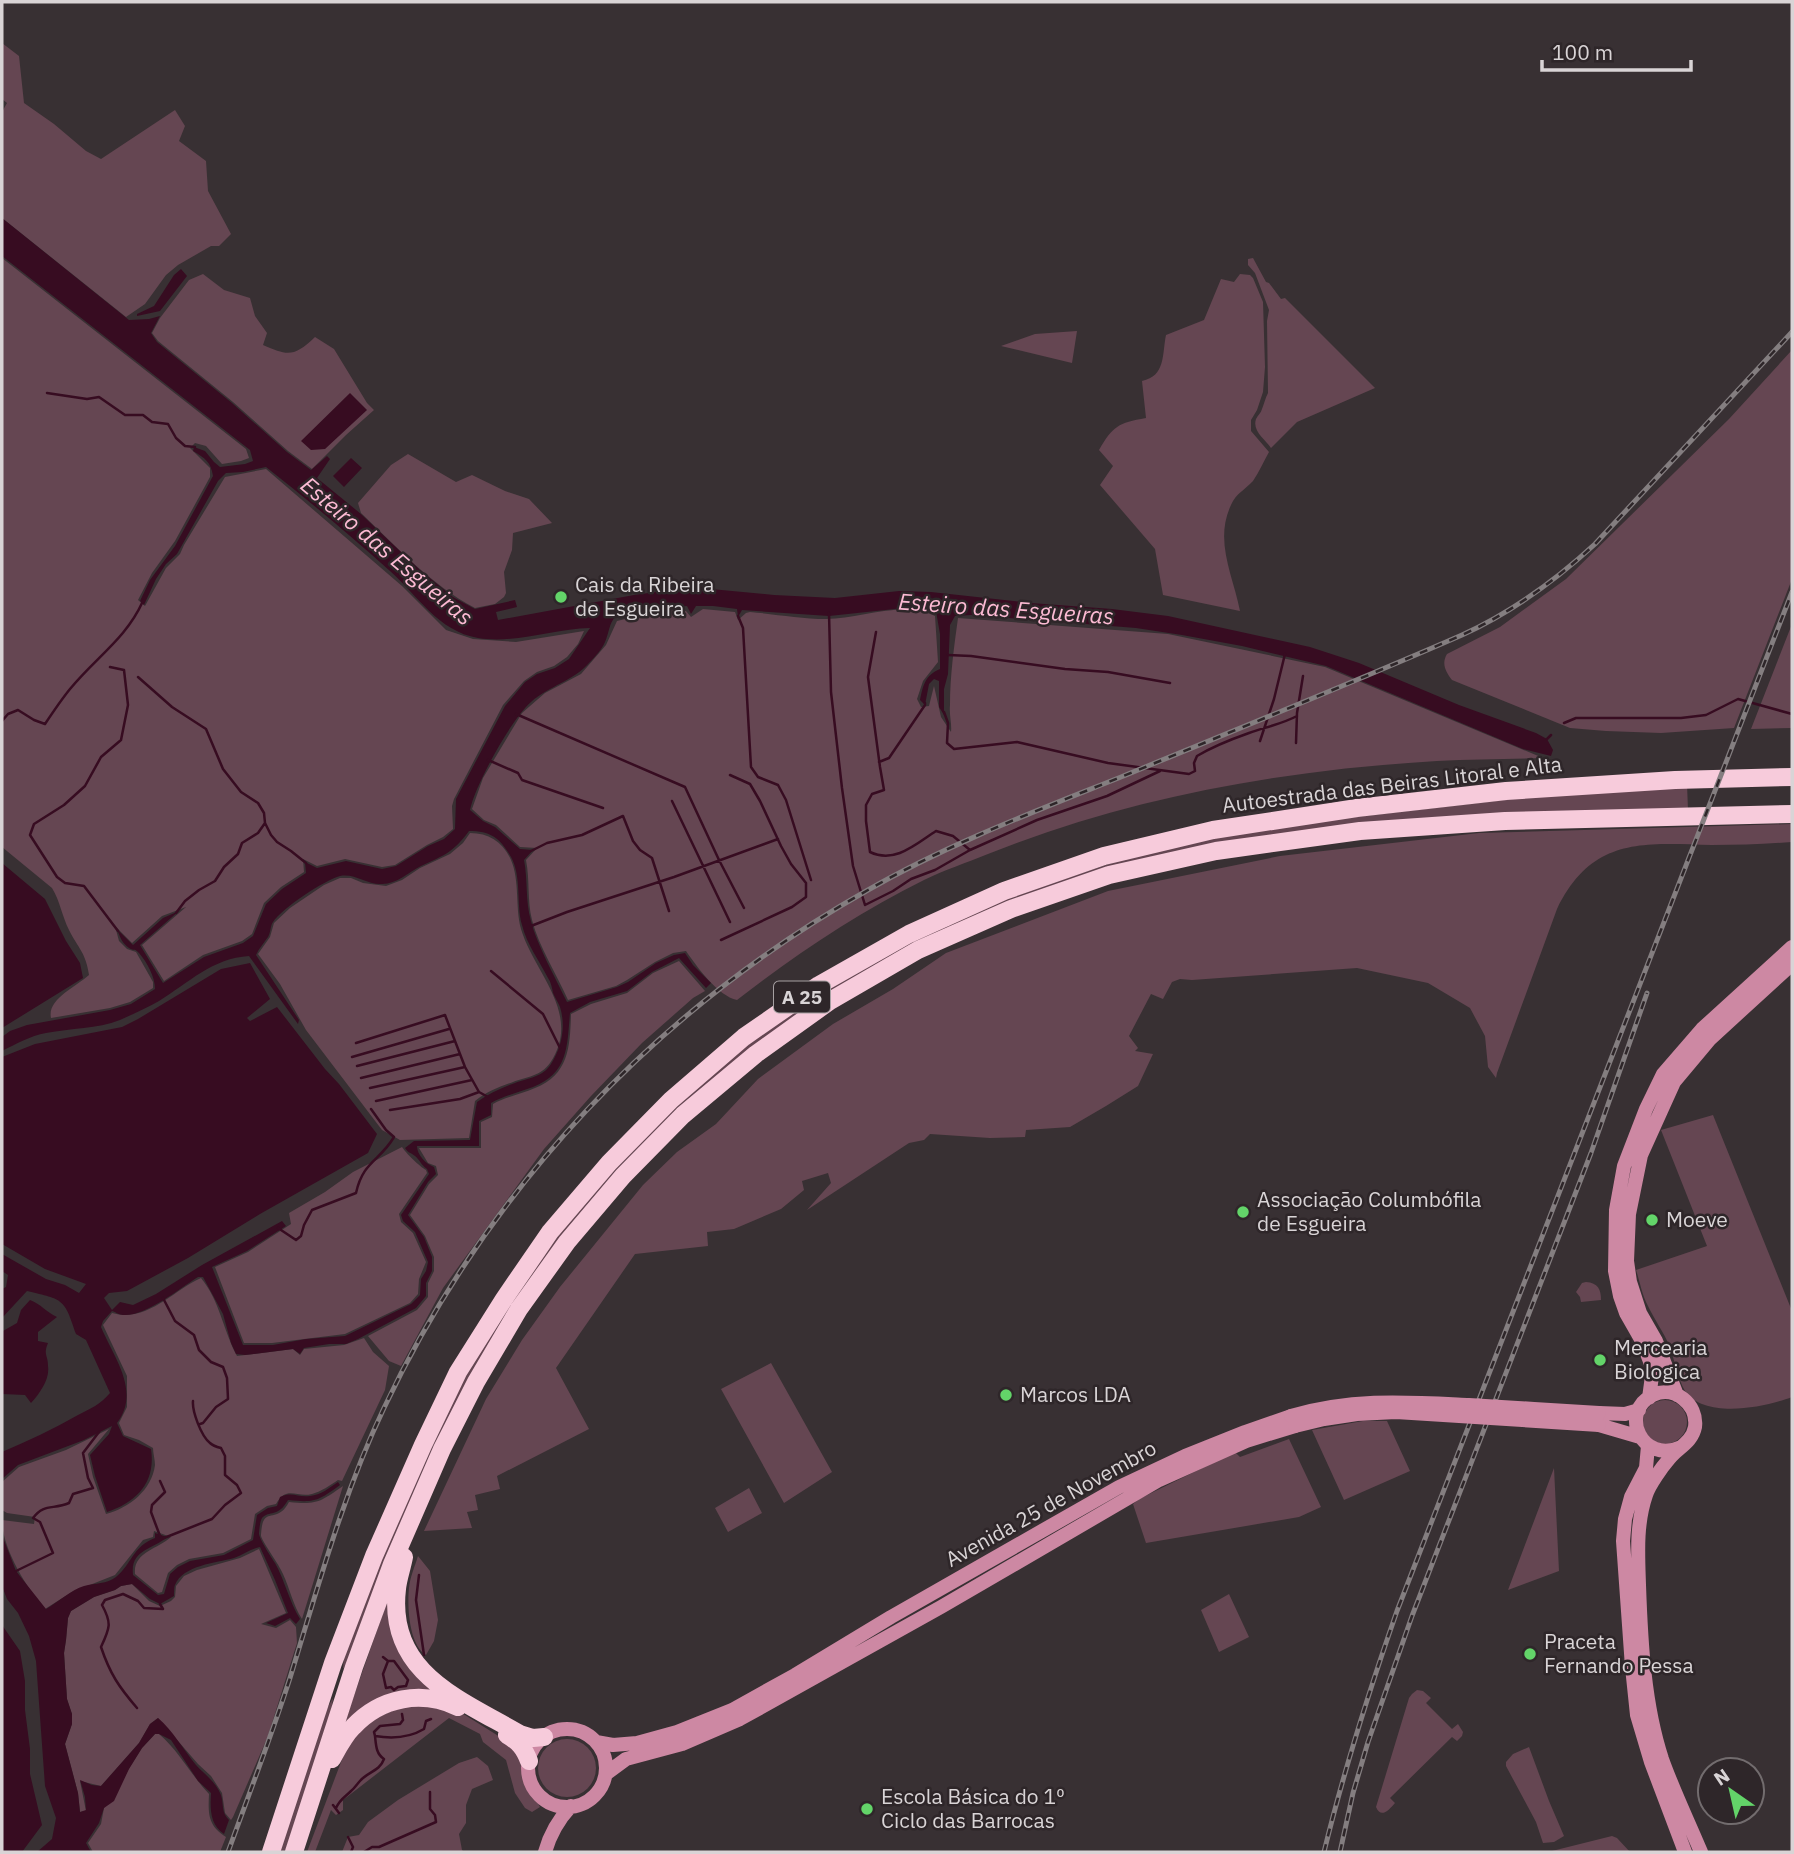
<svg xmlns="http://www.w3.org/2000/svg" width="1794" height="1854" viewBox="0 0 1794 1854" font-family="'IBM Plex Sans',sans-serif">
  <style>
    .green { fill: #654652 }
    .water { fill: #370c21 }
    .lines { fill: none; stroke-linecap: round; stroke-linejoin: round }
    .stream { stroke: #370c21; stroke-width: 2.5 }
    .secondary { stroke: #cd88a3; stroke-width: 14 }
    .highway { stroke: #f7cbdb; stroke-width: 18 }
    .rail-casing { stroke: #847e80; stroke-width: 5 }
    .rail { stroke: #2e2629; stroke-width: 2.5; stroke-dasharray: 8; stroke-linecap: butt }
    .secondary-bridge { stroke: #cd88a3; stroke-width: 14 }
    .poi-dot { fill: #63d469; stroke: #2e2629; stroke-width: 2.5 }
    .labels { text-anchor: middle; stroke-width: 5; stroke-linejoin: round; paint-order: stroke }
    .shield { fill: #2e2629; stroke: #a6a0a2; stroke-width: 2 }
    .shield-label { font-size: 19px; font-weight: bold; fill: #d9d4d6 }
    .poi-label { font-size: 21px; fill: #d9d4d6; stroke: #2e2629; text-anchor: start }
    .street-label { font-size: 21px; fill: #d9d4d6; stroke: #2e2629 }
    .water-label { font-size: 23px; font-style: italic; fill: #fcbad3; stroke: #2e2629 }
  </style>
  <rect width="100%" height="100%" fill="#383033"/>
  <path class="green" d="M2,43L19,56L24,103L54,124L86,151L101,159L175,110L185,126L179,141L206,161L208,191L231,234L219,246H211L178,265L166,275L145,304L126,317L2,218V112L7,103L2,99Z
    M2,258L246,449L249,458L241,461L222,464L206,446L195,443L190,448L210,468V477L175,541L152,573L138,600L145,606L166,568L180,554L184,545L225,477L266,469L402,586L446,630L473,639L516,642L584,631L578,644L567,657L554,666L537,672L524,681L503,705L454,799L452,806L453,829L443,837L427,845L395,865L382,867L345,859L317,866L303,859L304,872L281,887L264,903L252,934L242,941L203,955L164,981L142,945L186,907L162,916L132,943L115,926L119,941L127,949L136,952L153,982V988L130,1002L110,1008L51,1018C47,999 76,987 89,975C86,953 78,948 69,930C62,916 60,901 52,888L2,847Z
    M1253,258L1266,282L1269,283L1281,299L1285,298L1375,388L1297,422L1271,448C1265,439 1252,431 1256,419C1258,415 1261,413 1262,409C1264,404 1265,399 1268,393L1267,321L1269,310L1255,273L1248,265V259Z
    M203,274L224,290L250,298L255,316L267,333L263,345C288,356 294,357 315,337L334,349L367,403L374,410L346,435L312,469L288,451L233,402L158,341L152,333L160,318L189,280Z
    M1240,274L1250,275L1253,278L1263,302L1265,367L1263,392L1257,410L1251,420V431L1269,452C1264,461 1259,472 1253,481C1245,490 1236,493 1231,505C1214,541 1233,575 1240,611L1163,595L1155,549L1100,485L1113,466L1099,450C1113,426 1118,423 1146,418L1142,381C1166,376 1162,354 1166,335L1204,320L1221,279L1234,282Z
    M1077,331L1072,363L1001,346L1035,334Z
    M1792,350V579L1734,728L1661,733L1606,731L1570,728L1452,680C1446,672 1441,664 1447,654L1500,627L1566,579L1729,419Z
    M408,454L456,482L472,475L505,491L529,499L552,523L513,533L512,550L504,572L506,593L504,597L495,604L475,608C431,585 397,547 361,513L358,503L391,465Z
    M703,609L735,612L738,620L746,613L750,612C775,614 801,619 826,619C861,619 901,600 935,616L938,662L923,681L917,699L921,707L929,706L934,686L941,717L951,732C952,724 949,715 950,705C950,676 954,647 958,618L1168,634L1325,667L1543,758C1507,759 1472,759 1437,761C1283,770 1130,797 988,854C966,863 944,870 924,880C857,913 795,955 737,1000C718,996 697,967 686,951L673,953L655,962L627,980L616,986L568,1000C557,975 539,947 532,920C527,900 530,880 526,860L537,848L520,847L496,825L484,820L472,809L483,778L522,713L545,693L581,674L606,645L617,621L663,610L686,611L691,617Z
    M1792,624V728L1751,729Z
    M1687,784L1688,810L1433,819L1050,888L742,1055L531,1282L352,1654L343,1669L344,1655L386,1543L464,1377L524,1280L591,1194L677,1104L742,1049L809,1000L918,937L1005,898L1130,857L1229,835L1312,822L1574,792Z
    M1792,824V842C1765,844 1739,845 1712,845C1642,843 1592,837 1557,909L1497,1073L1496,1078L1488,1067L1485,1036L1470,1008L1428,983L1357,968L1192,980L1180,979L1172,982L1163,999L1151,994L1129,1036L1138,1048L1135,1051L1153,1054L1138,1086L1106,1106L1070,1127L1026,1130L1025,1137L990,1138L930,1134L924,1140L909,1143L807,1210L831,1183L828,1173L802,1181L804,1190L781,1209L734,1229L707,1232L708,1246L635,1254L556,1368L589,1429L497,1476L500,1489L475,1495L478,1510L467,1512L472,1528L424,1531L486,1399L522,1340L560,1287L643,1185L677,1152L716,1124L758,1079L833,1024L893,989L946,953L1108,891L1280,856L1479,833Z
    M470,833C489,833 503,842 511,860C520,881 515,907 521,929C534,973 583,1014 550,1063C541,1076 526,1077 513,1082C499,1087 486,1092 475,1101L469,1138L400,1140L382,1130L306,1030L280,984L258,954L270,937L274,923L290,908L324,885L340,878H351L363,883L386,886L402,880L420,868L450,854L463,843Z
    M679,961L705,991L693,998L642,1043L591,1096L544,1149L443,1288L401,1366L389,1361L368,1336L417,1310L428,1297V1283L434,1271V1257L425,1236L410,1215L429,1184L438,1175L436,1166L428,1163L419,1148H481V1122L492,1117L493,1104C506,1097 521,1094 535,1088C569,1075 570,1046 571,1014L591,1004L627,993L653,973Z
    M1713,1115L1792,1311V1397C1766,1407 1705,1420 1685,1391C1678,1380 1674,1357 1669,1345C1663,1331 1654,1319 1648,1306C1642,1295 1640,1282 1636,1270L1707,1246L1661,1130Z
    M402,1147C405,1152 420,1167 426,1170L427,1173L399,1214L401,1222L413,1233L426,1262L419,1279L418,1294L410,1303L345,1334L272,1343H244L215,1267L248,1252L291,1224L289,1213L325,1192L353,1172Z
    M201,1278C220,1301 223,1330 237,1356L293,1349L300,1355L304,1349L344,1345L364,1338L373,1352L389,1366L385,1390L342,1481L338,1480C329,1486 322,1491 312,1494C296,1498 287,1485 276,1504L267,1506L255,1514L251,1539L223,1553L189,1559L177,1565L168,1573L162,1592L158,1593L135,1574C133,1552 158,1549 171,1537L154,1531L153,1537L143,1540L115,1575L72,1592L45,1609C27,1589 2,1548 2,1520L34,1524L35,1517L7,1513L2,1510V1482L19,1467L66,1450L109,1429L88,1454L93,1477L106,1514C129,1508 152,1490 155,1465C155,1460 153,1453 153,1448L139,1440L124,1435L119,1423L127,1407V1376L103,1325L112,1313C147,1323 172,1291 201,1278Z
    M1586,1282C1598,1283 1601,1289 1601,1300L1581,1302L1580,1297L1576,1292L1582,1283Z
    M771,1363L832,1472L784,1503L721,1389Z
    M1643 1422a22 22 0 1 1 44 0a22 22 0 1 1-44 0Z
    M1363,1421H1387L1410,1471L1344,1500L1312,1430Z
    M1289,1439L1321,1507L1299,1517L1146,1543L1133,1504L1139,1499L1235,1452L1240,1457Z
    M1554,1468L1559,1571L1508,1590Z
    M343,1486L302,1619C293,1605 290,1589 283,1574C279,1564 263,1543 261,1536C261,1533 262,1522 264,1520C268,1512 280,1520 289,1502C317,1505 320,1502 343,1486Z
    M749,1488L762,1513L728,1532L715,1508Z
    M259,1549L286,1613L261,1624L276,1628L290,1620L296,1627L297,1643L268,1736L233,1817L231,1820L225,1813L222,1793L211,1776L198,1764L158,1718L150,1724L139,1743L101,1786L80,1781L86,1811L80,1812L78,1793L65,1744L72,1724V1714L67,1699L64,1653L66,1640L68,1618L71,1611L94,1597L115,1590L121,1586L132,1584L149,1601L160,1606L171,1601L175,1597L176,1586L184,1576L197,1570L240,1558Z
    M418,1556L430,1571L438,1620L434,1641L426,1655C409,1645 407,1606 409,1588C410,1577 415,1566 418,1556Z
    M1229,1594L1249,1637L1219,1652L1201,1610Z
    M388,1599L436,1690L344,1724Z
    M1417,1690L1423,1691L1431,1698L1426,1703L1452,1729L1458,1724L1463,1732L1462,1736L1457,1741L1452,1737L1390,1798L1395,1803C1389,1810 1381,1819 1376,1807L1409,1698L1412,1694Z
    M333,1698L331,1713L285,1852H278L325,1712Z
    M420,1705L449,1708L465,1715L508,1742L522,1759C520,1786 530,1787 540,1807L532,1812L525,1808L515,1793L506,1760L483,1742L480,1734L449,1718L343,1800V1810L336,1815L331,1810L315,1852H307L349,1741L372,1720L403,1706Z
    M155,1734H159C179,1751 191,1775 209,1794C208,1814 208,1826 226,1837L220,1852H93L88,1843L101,1824L104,1808L142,1748Z
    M538 1768a29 29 0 1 1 58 0a29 29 0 1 1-58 0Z
    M1529,1747L1549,1801L1564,1836L1554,1842L1543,1843L1536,1822L1506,1766V1762L1513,1754Z
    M477,1757L488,1766L493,1780L472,1789L466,1805V1823L459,1834L462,1850L464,1852H342L348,1837L359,1835L368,1822L398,1800L459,1763Z
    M1612,1836L1617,1838L1630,1852H1553L1552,1851Z"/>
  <path class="water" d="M2,218L129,320L149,319L160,316L151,333L157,342L232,403L287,452L311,470L327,456L330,459L317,478L361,514L420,570L453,597L475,609L515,600L517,607L496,612L498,620L634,595L699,586L711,589L774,595L835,598L899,591L931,592L1031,603L1112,609L1168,616L1310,647L1359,663L1459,705L1536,733L1547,739L1553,750L1551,756L1523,749L1326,666L1242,646L1182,635L1136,628L971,615L955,616L950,625L948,674L944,689V715L939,707V681L934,679L929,684L925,705L920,700C923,686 925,675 940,669V634L936,611L904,608L829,616L742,610L738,617L737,609L713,606H696L691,614L687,606L656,609L615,617C609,624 609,633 605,642C602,649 595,657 589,663C573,681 549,686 531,702C512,718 475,785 470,810L483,821L495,827L520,849L533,850L524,860C528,880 525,901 531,921C537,945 556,979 567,1002L617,987L628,982L656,963L674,955L685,953L693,965L711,983L706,988L679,958L652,972L627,991L590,1002L570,1013C567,1045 569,1073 533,1087C519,1092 504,1096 491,1103V1115L479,1121V1146H417C417,1155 426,1164 434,1167L436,1174L428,1182L408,1215L424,1237L432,1257V1271L426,1283V1296L416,1308L358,1339L346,1344H329L304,1348L300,1354L293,1349L245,1355L236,1354L231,1343L223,1314L203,1277H198C179,1289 145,1317 123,1315C119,1315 116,1312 112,1311L103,1321L101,1327C114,1358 141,1391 117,1423L123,1436L151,1449C156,1482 137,1502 107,1512L95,1476L90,1455L109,1434L112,1426L84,1440L18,1465L2,1479V1452C28,1441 53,1429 78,1415C90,1409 101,1404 110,1393L86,1340L76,1334C64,1298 64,1300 27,1291L2,1318V1289L6,1287L8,1275L2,1271V1254L46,1279L65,1285L79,1293L86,1284L45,1269L2,1244V1057L35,1044L122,1027L138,1019L221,969L250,963L270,999L247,1018L250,1021L277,1007L325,1069L339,1084L377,1134L368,1153L260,1214L188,1258L127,1291L109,1293L104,1298L112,1310L120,1302L133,1305L156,1294L202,1265L282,1221L286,1226L247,1251L212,1267L243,1345H273L306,1339L345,1336L411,1304L420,1295L421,1279L426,1271L428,1262L415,1232L403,1221L401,1215L429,1174L427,1169C421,1165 420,1160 415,1156C410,1152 408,1153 405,1148L414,1141L470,1140L477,1102C488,1094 501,1088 515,1083C528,1078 543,1077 551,1064C562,1047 566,1026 560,1007C558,1002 555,998 553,993C552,988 551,982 548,978C539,960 527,945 522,925C516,904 522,877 511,857C500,838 491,831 469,831C463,839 458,845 450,851C442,857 431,861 421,866C409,872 397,884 382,884C367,885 355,873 340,876C325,880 282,908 273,922C270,926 271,932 268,937C264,943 259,948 256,955L299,1020L298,1024L249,956C213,958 188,983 159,1001C147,1008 133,1014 120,1020C97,1029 71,1028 46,1033C30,1036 16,1044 2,1051V1037L10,1031L27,1025L110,1010L131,1004L155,989C155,977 147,962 139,953C133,947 136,952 129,948C122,943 120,937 117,929L133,945L163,918L179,911L140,945L163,983L204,957L243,943L253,936L266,904L282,889L306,873L305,862L317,868L346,861L382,869L396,866L428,846L444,839L455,829L456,799L505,706L525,682L537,674L555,668L569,659L590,628C553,629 516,644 478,638C438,631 418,596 390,571C350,535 308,500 266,467L243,472L226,473L218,481L177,554L166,564L156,579L144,605L140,601L150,580L175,546L213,476C211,462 205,458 193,451L194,447L205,451L214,462L220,467L245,464L253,461L250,450L2,256Z
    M181,269L187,276L160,311L137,316V314L154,306L174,275Z
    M350,393L367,410L325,449L311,450L301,441Z
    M351,458L362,468L344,487L333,476Z
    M2,863L45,899L66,941L80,963L83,978L2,1028Z
    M30,1300C41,1304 46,1312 57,1317L38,1332V1341L48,1343C43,1355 48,1355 48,1366C50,1379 40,1393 31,1403L25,1395L2,1394V1330L3,1331L17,1323L21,1310Z
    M338,1482L340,1485C318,1501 315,1503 288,1500C278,1518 269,1510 262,1518C260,1521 259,1531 259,1534C260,1540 271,1557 275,1563C285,1581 289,1601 300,1619L296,1624L290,1618L275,1626L266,1623L288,1613L275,1580L260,1547C250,1549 243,1555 234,1558C216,1563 183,1565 175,1585C174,1586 174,1595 174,1596L160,1604L150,1599L132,1584L121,1586L115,1590L94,1597L71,1611L68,1618L66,1640L64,1653L67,1699L72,1714V1724L65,1744L78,1793L80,1812L86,1810L85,1797L80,1780L92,1785L101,1786L139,1743L150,1724L158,1718C173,1731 183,1749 196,1765C204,1774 216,1782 221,1795C224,1805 221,1812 229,1820L224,1834C210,1825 210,1809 211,1793L198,1781L171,1740L159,1734H155L142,1748L129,1769L114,1801L104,1808L99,1823L86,1843L91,1852H37L52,1839L56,1818L45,1786L36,1661L29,1636L18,1613L7,1599L2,1586V1535L16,1571L46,1609C58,1602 71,1590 84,1586C95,1583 107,1584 116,1577C132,1564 132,1547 155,1538V1533L167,1537C153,1550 130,1549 133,1575L158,1595L164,1594L170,1574L178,1567L190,1561L224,1555L253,1540L257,1515L268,1508L277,1506L280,1497C293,1491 298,1498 310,1496C321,1495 329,1488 338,1482Z
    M2,1625L20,1651L25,1681V1710L30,1749V1774L42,1825L22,1852H2Z"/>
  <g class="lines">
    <path class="stream" d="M47,393L87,399L99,397L125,415H143L152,422L168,424L176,438L185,446L195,447
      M829,613L831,692L842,788L853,866L865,905L893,891L911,879L935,870L970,850
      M738,616L743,628L751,767L758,777L778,785L786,800L811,880
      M876,632L868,677L880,767L884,790L872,794L866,805V821L870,852C895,864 916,844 936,831L953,836L970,850L1037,820L1107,796L1160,771
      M948,655L971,656L1065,669L1108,672L1170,683
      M110,667L124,670L128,705L121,740L101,757L85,786L64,805L34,824L30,835L57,877L65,883L84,886L118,931
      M138,677L172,707L206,729L223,769L241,792L258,803L264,813L265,823L271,835L277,842L291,851L306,863
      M944,712L948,723L947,743L954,749L1017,742L1108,763L1189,774L1195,771L1194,763L1197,756C1212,747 1232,739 1249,733C1266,727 1282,724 1297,716
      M516,714L685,787L719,860L744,908
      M2,721L8,714L18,710L34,720L45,724C53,712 61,700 70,689C95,658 126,639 143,601
      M1564,723L1576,718H1681L1706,715L1738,699L1792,714
      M1547,739L1551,735
      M1260,741L1274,699L1285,654
      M1296,743L1297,713L1303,676
      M488,760L518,773L522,780L603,808
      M879,762L889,758L925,705V703
      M672,801L730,922
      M531,851L547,843L582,835L623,816L633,841L640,850L652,858L669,911
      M176,913L185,901L199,890L215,881L224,867L238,854L242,843L258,833L265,823
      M531,926L567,912L674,877L778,839
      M721,940L792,907L806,897V883L791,864L781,846L760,801L750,784L730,775
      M491,971L543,1014L560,1048
      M356,1043L445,1015L465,1067L479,1092L488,1097
      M352,1057L449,1029
      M357,1066L455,1041
      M361,1078L460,1054
      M370,1088L465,1067
      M376,1101L472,1080
      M390,1110L460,1099L479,1092
      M278,1228L296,1240L301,1236L304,1225L312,1210L356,1193C363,1161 380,1161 394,1137L386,1130L371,1109
      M163,1298L175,1321L194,1335L199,1350L211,1362L223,1367L227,1378L228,1399L216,1407L203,1423L200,1424
      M160,1536L151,1512L152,1505L165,1492L160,1481
      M164,1538L212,1519L225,1505L241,1493L237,1485L225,1475V1456L221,1448C217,1447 213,1446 210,1443C201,1436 192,1411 193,1401
      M16,1571L53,1553L40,1522L33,1518C44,1503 53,1510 69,1503L73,1494L93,1488L88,1478L83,1453L99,1432
      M419,1575L416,1600L424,1655
      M383,1657L388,1661H394L408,1680L406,1686L398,1687L394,1690L391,1687L386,1688L383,1674L388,1661
      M137,1708C119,1687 110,1674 101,1647C110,1628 112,1623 102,1605L105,1600L123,1594L138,1601L144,1608L163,1609L160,1604
      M375,1736L374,1732L380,1726L400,1724L403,1720L402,1714
      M333,1805L339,1813
      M336,1808C340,1799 345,1797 351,1791C356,1787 358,1782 363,1778C371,1771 380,1770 384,1759C376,1754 376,1745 375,1736C393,1739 409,1738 424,1729L426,1721L431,1719
      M348,1837L353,1847L351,1852
      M364,1852L372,1847H379L436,1822L435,1815L430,1809V1792"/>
    <path class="secondary" d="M1677,1395L1656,1341L1640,1313L1630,1282L1627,1261L1629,1214L1641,1155L1674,1082L1710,1039L1792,964
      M1649,1398L1652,1376L1651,1364L1642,1341L1626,1313L1620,1296L1615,1271L1616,1210L1624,1166L1646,1109L1663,1074L1702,1029L1792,947
      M1599,1413L1625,1414L1639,1410
      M1599,1425L1640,1437
      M1648,1446L1646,1468L1631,1497L1625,1519L1623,1541L1632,1667L1637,1715L1651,1762L1685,1852
      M1681,1447C1642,1465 1618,1412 1653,1395C1674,1385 1698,1404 1695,1427C1692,1443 1677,1448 1669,1459C1662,1467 1649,1485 1646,1495C1636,1524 1638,1554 1639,1585C1641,1642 1644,1704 1662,1759C1673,1790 1688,1821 1701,1852
      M528 1768a39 39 0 1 1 78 0a39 39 0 1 1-78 0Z
      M596,1742L613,1745L637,1743L677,1732L732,1710L795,1675L891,1617L1119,1487L1185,1456L1245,1432L1291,1416
      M607,1773L626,1759L682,1744L740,1719L941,1607L1159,1480L1246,1441L1295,1426
      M545,1852C550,1834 558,1820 571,1806"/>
    <path class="highway" d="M404,1557C402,1568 398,1578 397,1589C387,1673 460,1699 520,1734L533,1738L544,1737
      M507,1735C519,1742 524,1748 529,1761
      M332,1759C338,1748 344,1736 353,1727C381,1697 422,1690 458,1707
      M271,1852L333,1663L374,1556L423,1445L458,1372L504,1299L550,1232L609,1163L671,1100L744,1037L819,985L909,934L1004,891L1104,856L1213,830L1357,808L1506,791L1675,780L1792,777
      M294,1852L354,1667L392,1564L442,1449L476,1382L519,1309L567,1242L623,1176L683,1115L756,1054L830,1001L918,950L1011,909L1109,875L1216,851L1360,831L1505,821L1792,814"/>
    <g class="rail-casing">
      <path id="rail" d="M228,1852C249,1794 271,1737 290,1678C318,1587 343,1494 384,1408C488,1188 657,1009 868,890C948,844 1036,811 1121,777C1235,730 1350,684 1462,635C1512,612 1555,581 1595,544L1792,332
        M1324,1852C1344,1770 1369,1691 1397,1611L1792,592
        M1340,1852L1353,1793L1368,1742L1412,1616L1591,1153L1647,993"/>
    </g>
    <use href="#rail" class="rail"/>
    <path class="secondary-bridge" d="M1291,1416C1353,1398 1406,1402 1469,1405C1512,1408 1556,1410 1599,1413
      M1295,1426L1324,1419L1357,1414L1396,1412L1599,1425"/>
  </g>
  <g class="poi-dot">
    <circle cx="561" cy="597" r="7"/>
    <circle cx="1243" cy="1212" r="7"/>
    <circle cx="1652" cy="1220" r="7"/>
    <circle cx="1600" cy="1360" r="7"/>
    <circle cx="1006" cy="1395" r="7"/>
    <circle cx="1530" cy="1654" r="7"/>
    <circle cx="867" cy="1809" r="7"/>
  </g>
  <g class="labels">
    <rect class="shield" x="774" y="981.5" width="56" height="31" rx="5"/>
    <g class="shield-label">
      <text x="802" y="1004">A 25</text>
    </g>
    <g class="poi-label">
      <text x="575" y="592">Cais da Ribeira<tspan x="575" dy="24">de Esgueira</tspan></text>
      <text x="1257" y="1207">Associação Columbófila<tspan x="1257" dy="24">de Esgueira</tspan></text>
      <text x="1666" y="1227">Moeve</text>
      <text x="1614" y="1355">Mercearia<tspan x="1614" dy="24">Biologica</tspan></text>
      <text x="1020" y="1402">Marcos LDA</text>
      <text x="1544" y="1649">Praceta<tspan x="1544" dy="24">Fernando Pessa</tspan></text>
      <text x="881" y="1804">Escola Básica do 1º<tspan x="881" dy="24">Ciclo das Barrocas</tspan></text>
    </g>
    <g class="street-label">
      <text transform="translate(1392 785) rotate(-7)" y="7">Autoestrada das Beiras Litoral e Alta</text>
      <text transform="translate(1051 1504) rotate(-29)" y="7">Avenida 25 de Novembro</text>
    </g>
    <g class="water-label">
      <text transform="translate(387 551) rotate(40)" y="8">Esteiro das Esgueiras</text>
      <text transform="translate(1006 609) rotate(4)" y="8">Esteiro das Esgueiras</text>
    </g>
  </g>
  <rect width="1794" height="1854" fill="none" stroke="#d9d4d6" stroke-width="7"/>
  <g transform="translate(1731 1791) rotate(326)"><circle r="33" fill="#2e2629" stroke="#726c6e" stroke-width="2"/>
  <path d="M0-5L12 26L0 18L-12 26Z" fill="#63d469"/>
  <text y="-10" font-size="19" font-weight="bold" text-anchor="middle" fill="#d9d4d6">N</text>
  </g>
  <path d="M1542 60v10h149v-10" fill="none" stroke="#d9d4d6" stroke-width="3.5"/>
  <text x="1552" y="60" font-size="21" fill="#d9d4d6" stroke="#2e2629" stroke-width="5" paint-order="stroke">100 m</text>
</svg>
